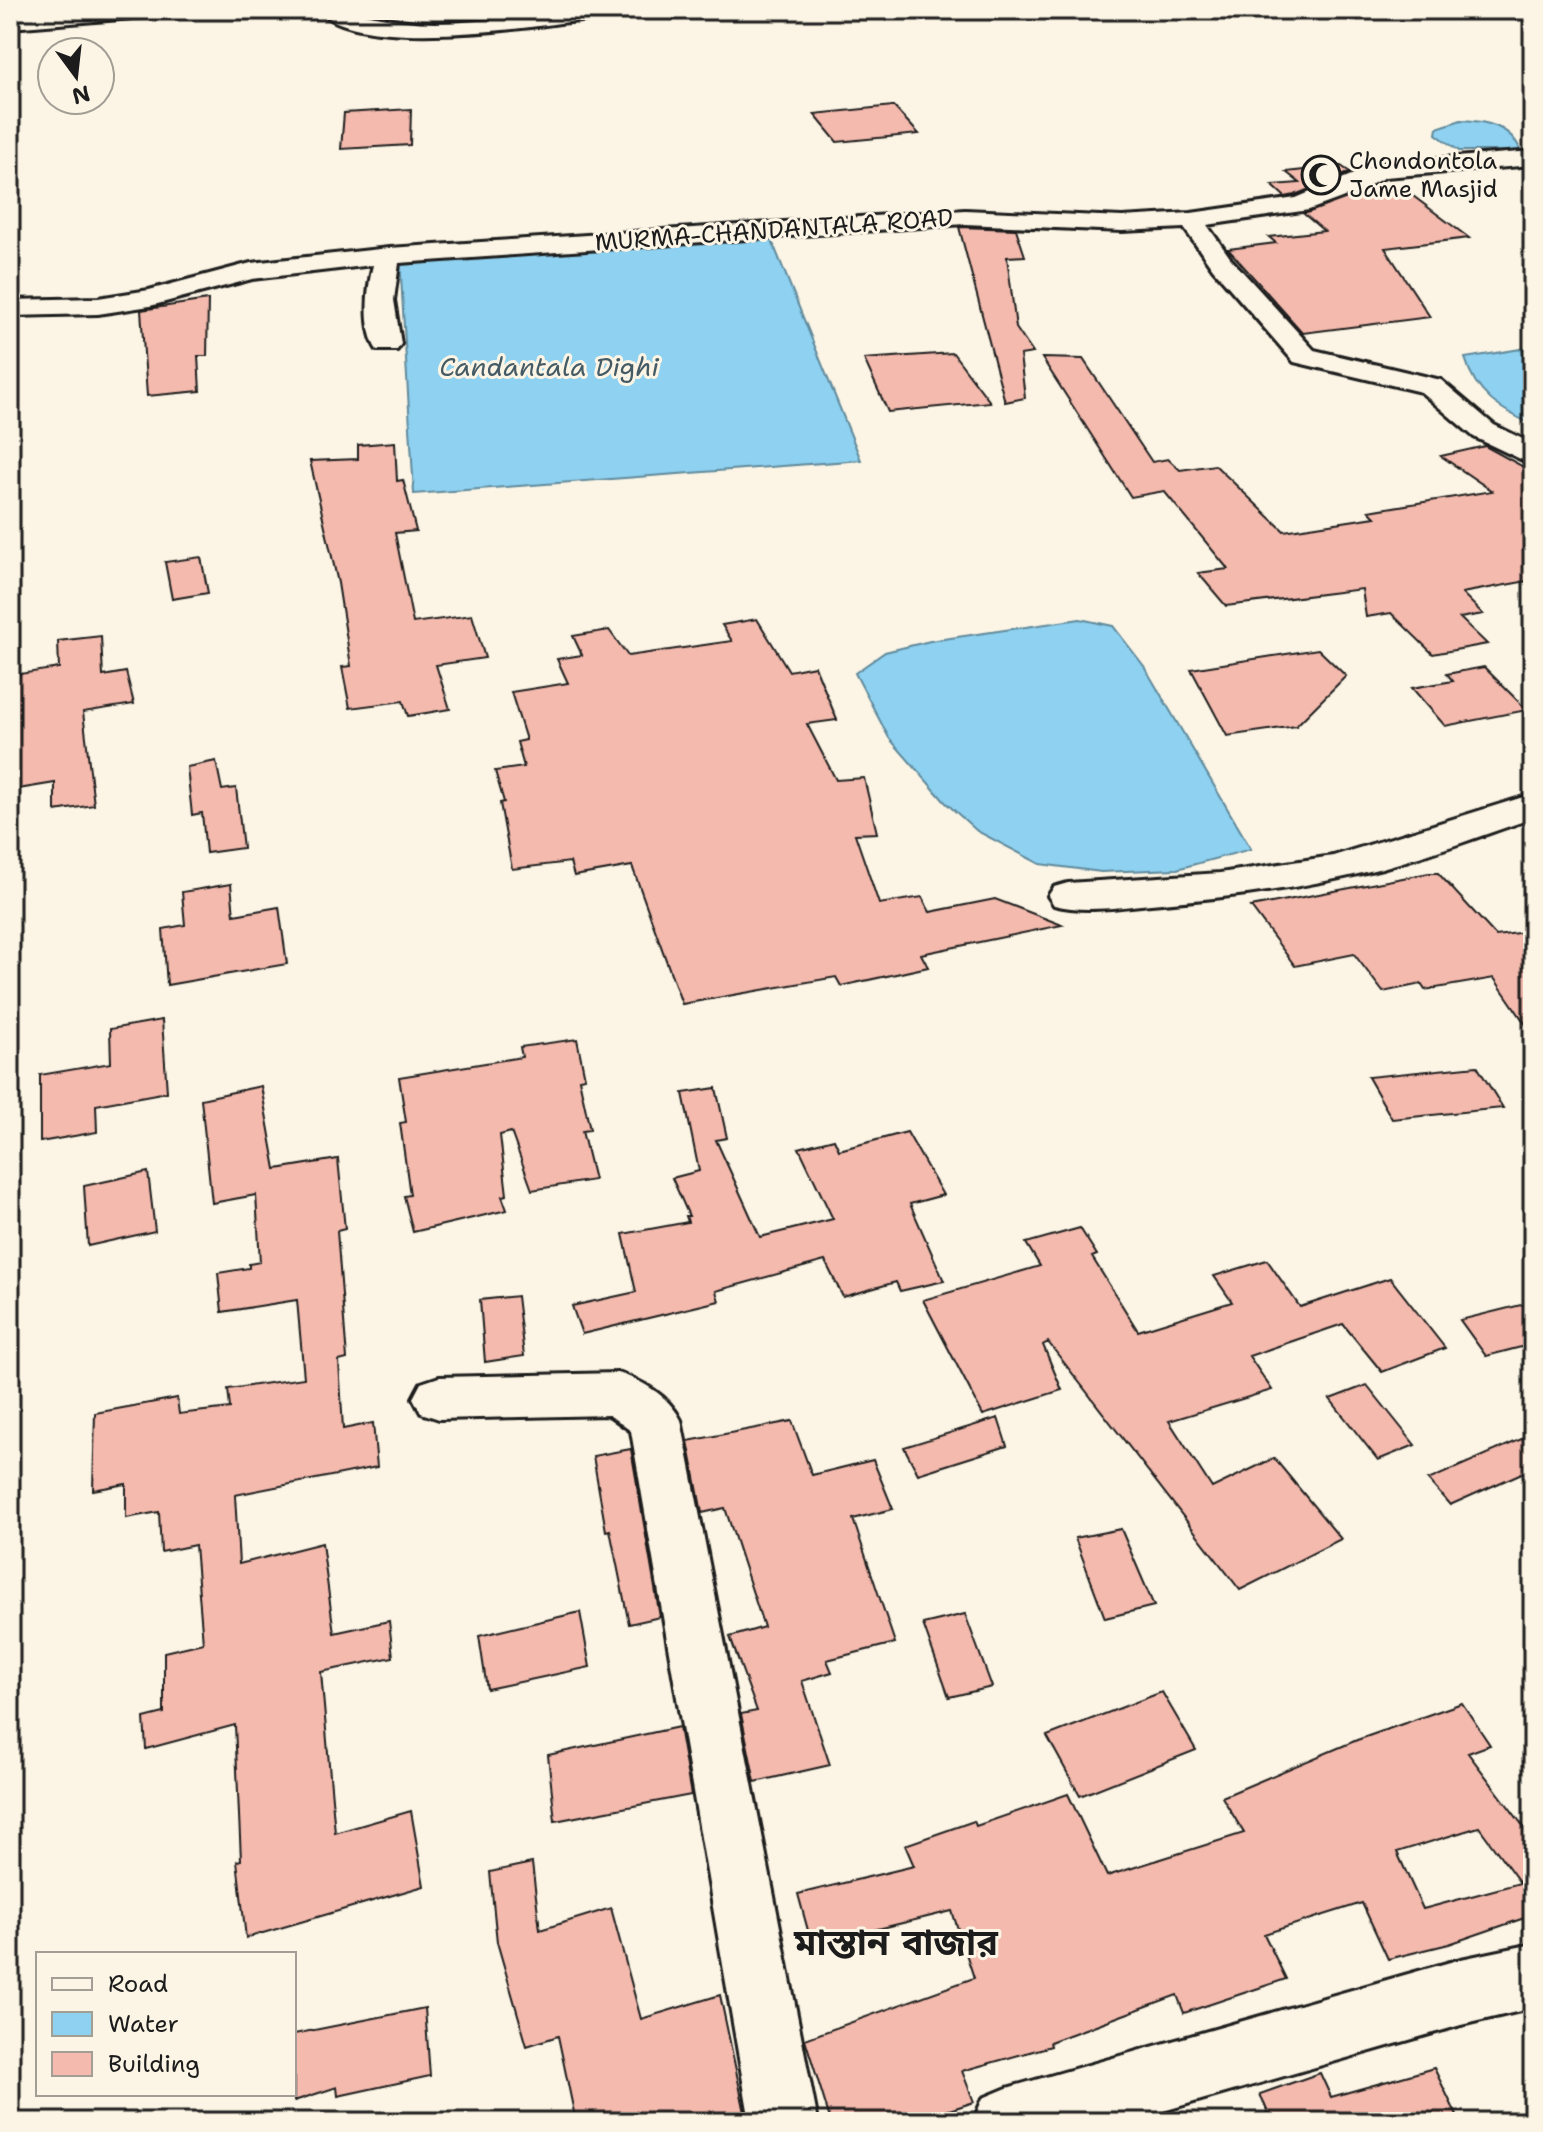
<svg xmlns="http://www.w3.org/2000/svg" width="1543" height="2132" viewBox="0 0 1543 2132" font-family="'Shantell Sans','Noto Sans Bengali',sans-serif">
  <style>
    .water { fill: #8ed1f0; stroke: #60899b; stroke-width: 2 }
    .building { fill: #f4baae; stroke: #1c1c1c; stroke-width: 2; fill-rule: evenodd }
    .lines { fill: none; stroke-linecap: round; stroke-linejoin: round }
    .street-casing { stroke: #1c1c1c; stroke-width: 6 }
    .street { fill: #fcf5e5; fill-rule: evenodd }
    .labels { text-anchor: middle; stroke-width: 6; stroke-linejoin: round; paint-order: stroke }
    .far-poi-label { font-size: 24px; fill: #1c1c1c; stroke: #fcf5e5; text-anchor: start }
    .far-street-label { font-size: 24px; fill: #1c1c1c; stroke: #fcf5e5 }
    .far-water-label { font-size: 26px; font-style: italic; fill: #445b66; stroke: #fcf5e5 }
    .near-neighbourhood-label { font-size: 36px; font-weight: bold; fill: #1c1c1c; stroke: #fcf5e5 }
  </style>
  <rect width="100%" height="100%" fill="#fcf5e5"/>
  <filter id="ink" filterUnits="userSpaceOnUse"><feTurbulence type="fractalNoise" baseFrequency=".0125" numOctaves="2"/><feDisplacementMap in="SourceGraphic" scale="16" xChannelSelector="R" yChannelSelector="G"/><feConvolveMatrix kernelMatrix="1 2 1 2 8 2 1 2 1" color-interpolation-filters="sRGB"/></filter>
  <g filter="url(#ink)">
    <path class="water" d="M1461,120C1486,121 1511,126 1521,151H1459L1436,134L1437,128Z
      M770,236L861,460L414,494L400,260Z
      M1533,347V425C1499,409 1476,395 1465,358Z
      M1080,619L1113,626L1144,666L1251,849L1177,869L1101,872L1040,864L977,831L945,802L889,738L855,673L885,652L930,641Z"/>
    <path class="building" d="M893,106L919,134L837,142L814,114Z
      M411,109L410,145L341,149L344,113Z
      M1341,166L1350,172L1295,195L1285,197L1272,185L1300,183L1286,172Z
      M1371,188L1377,193L1405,190L1469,238L1385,248L1430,317L1303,333L1228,249L1276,243L1269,237L1324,231L1304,214Z
      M959,227L1016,229L1025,256L1007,257L1016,328L1033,353L1020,355L1025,398L1005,402Z
      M208,300L207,356H198L200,391L147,396L141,310Z
      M953,353L990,402L888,412L864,359Z
      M1042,358L1083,359L1152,462L1168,459L1180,470L1215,465L1284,531L1375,517L1369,511L1492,491L1441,456L1485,446L1533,472V580L1462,593L1483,614L1460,618L1487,644L1433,654L1391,613L1366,617L1362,589L1226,606L1198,573L1228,569L1164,491L1131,497Z
      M395,442L397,481L403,480L416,531L395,533L413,623L472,615L485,658L436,665L450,709L408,716L403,701L350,708L342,667L351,666L338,583L310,461L358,459V445Z
      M201,557L208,593L172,599L165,562Z
      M757,619L789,671L815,666L837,720L807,724L836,780L864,778L877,833L855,834L879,904L922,897L930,912L995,899L1062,925L921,954L928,967L841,986L836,977L682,1004L632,866L574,876L570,862L512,869L500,803L504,802L495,771L524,767L517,742L526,740L511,692L568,683L557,659L582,655L573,636L609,630L628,656L732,641L722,625Z
      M101,636L103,676L126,672L134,704L83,712L94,805L55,811V783L12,790L13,675L59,668L58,641Z
      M1318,649L1346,676L1296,726L1227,736L1191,669Z
      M1484,667L1527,710L1445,726L1412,688L1453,681L1447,674Z
      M216,761L222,790L236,788L243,848L206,853L202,813L192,815L187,767Z
      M1429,873H1438L1496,936L1533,931V1035L1494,978L1425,990L1421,984L1383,992L1354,954L1295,966L1251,907Z
      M231,884L234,915L279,907L287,964L167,985L163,929L185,925L182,892Z
      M162,1020L167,1092L96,1105L97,1132L40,1142V1075L111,1063L110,1029Z
      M577,1039L585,1078L579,1079L590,1130L582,1131L594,1180L532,1190L511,1132L500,1135L507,1195L502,1196L507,1210L413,1232L404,1196L410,1195L400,1123L406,1122L399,1077L522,1057L520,1047Z
      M1477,1066L1503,1108L1392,1119L1368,1077Z
      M261,1086L276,1169L338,1159L345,1229L337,1231L347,1359L339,1361L343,1429L373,1423L377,1467L235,1495L239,1564L322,1543L334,1633L389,1621L393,1657L321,1672L335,1833L411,1811L424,1886L246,1938L237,1861L241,1860L235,1725L146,1749L144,1718L164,1713V1652L203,1643L195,1545L161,1552L159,1512L126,1518V1484L93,1490L95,1413L177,1398L179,1414L230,1408L228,1389L304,1378L297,1300L222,1312L218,1273L249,1268V1264L260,1262L256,1195L212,1203L201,1099Z
      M716,1088L727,1138L716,1140L760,1237L833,1219L799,1148L834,1139L839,1150L907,1132L943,1195L910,1204L944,1281L900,1291L896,1282L843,1297L825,1261L716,1291L719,1301L582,1334L572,1306L636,1292L623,1234L688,1222L686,1216H689L672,1178L699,1171L683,1093Z
      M148,1172L155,1231L88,1246L84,1186Z
      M1080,1228L1097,1255L1092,1257L1138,1331L1232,1302L1214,1276L1267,1260L1300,1307L1390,1278L1445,1348L1382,1372L1343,1324L1249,1356L1272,1390L1169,1421L1212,1488L1274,1458L1341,1539L1240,1590L1048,1342L1043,1345L1062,1390L983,1415L923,1300L1040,1266L1026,1243Z
      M517,1296L524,1356L485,1362L480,1300Z
      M1533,1302V1344L1486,1356L1460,1320Z
      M1367,1385L1415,1445L1378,1460L1330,1399Z
      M998,1418L1007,1446L918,1474L904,1447Z
      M792,1421L812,1475L873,1460L893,1509L853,1519L895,1643L827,1660L832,1672L802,1681L830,1765L755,1782L741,1714L757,1711L730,1637L764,1627L725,1508L702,1513L688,1441Z
      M1533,1434V1468L1450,1505L1428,1480Z
      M631,1449L660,1617L629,1624L610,1530L606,1531L593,1456Z
      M1121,1529L1154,1606L1105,1618L1075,1538Z
      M580,1612L590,1667L487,1689L479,1636Z
      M965,1614L992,1687L949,1697L923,1624Z
      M1162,1692L1196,1750L1080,1796L1047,1736Z
      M1462,1703L1490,1745L1468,1753L1533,1839V1915L1449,1944L1388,1959L1362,1903L1264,1934L1286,1979L1184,2013L1177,1995L1050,2042L1051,2046L962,2071L974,2102L912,2122H831L805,2039L974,1978L952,1911L812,1945L798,1894L914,1866L905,1845L974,1821L976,1826L1068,1794L1107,1876L1244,1833L1222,1797L1357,1740ZM1479,1827L1520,1883L1423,1909L1397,1852Z
      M679,1727L691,1795L555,1821L548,1755Z
      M532,1863L540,1930L611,1908L641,2019L720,1995L747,2122H576L558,2036L527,2046L497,1942L490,1872Z
      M425,2008L430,2076L338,2096L337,2087L294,2101V2034Z
      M1434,2068L1460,2122H1272L1260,2094L1320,2073L1331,2097Z"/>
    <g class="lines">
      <g class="street-casing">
        <path id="street" d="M84,10H167L157,16L10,28V16Z
          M320,10C359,10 396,23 435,23C495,23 553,10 613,10C603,21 575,21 560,23C514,30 351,50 320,10Z
          M1533,151V165L1385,177L1358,192L1309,210L1207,225L1231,259L1314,350L1441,380L1494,425L1533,444V465L1474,437L1421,392L1294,362L1213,269L1184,228L1122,231L965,224L399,263L394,300L401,344L397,350H377C363,329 367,289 373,265L252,279L150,306L98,314L10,316V300L98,298L149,290L251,263L389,248L965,210L1122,217L1191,213L1296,198L1380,163Z
          M1533,794V818C1483,835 1433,854 1382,868C1306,888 1229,898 1151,904C1120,907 1084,913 1054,905L1048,896L1054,887L1068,883L1220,873L1333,856Z
          M618,1373C643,1381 669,1396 681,1420L818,2122H750L631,1431L609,1415L439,1419L421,1413L413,1398L421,1383L439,1377Z
          M1533,1944V2008L1461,2025L1125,2122H973L983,2098L1007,2088L1461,1959Z"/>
      </g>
      <use href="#street" class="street"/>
    </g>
  </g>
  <defs>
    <g id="mosque-ring" transform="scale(2)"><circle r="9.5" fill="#fcf5e5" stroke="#1c1c1c" stroke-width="1.5"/><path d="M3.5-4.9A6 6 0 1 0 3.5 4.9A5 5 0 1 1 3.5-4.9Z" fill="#1c1c1c"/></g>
  </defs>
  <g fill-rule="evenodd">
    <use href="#mosque-ring" x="1321" y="175"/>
  </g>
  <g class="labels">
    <g class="far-poi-label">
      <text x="1349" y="169">Chondontola<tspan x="1349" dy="28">Jame Masjid</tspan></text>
    </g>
    <g class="far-street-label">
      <text transform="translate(774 230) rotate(-4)" y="8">MURMA-CHANDANTALA ROAD</text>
    </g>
    <g class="far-water-label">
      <text x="549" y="376">Candantala Dighi</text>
    </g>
    <g class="near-neighbourhood-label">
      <text x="896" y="1955">মাস্তান বাজার</text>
    </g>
  </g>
  <rect width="1543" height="2132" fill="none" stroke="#fcf5e5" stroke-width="40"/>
  <rect x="20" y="20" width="1503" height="2092" fill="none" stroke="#1c1c1c" stroke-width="3" filter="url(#ink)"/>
  <rect x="36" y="1952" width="260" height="144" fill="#fcf5e5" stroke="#a29e95" stroke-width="2"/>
  <rect x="52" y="1978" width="40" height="12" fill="#fcf5e5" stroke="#a29e95" stroke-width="2"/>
  <text x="108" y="1992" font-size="24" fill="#1c1c1c">Road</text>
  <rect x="52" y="2012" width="40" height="24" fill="#8ed1f0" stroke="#a29e95" stroke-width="2"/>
  <text x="108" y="2032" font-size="24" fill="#1c1c1c">Water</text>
  <rect x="52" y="2052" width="40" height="24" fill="#f4baae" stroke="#a29e95" stroke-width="2"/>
  <text x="108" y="2072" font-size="24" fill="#1c1c1c">Building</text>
  <g transform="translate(76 76) rotate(165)"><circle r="38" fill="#fcf5e5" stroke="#a29e95" stroke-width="2"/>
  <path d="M0-6L14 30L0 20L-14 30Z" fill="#1c1c1c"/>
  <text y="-12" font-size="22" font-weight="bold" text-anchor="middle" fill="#1c1c1c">N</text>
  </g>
</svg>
